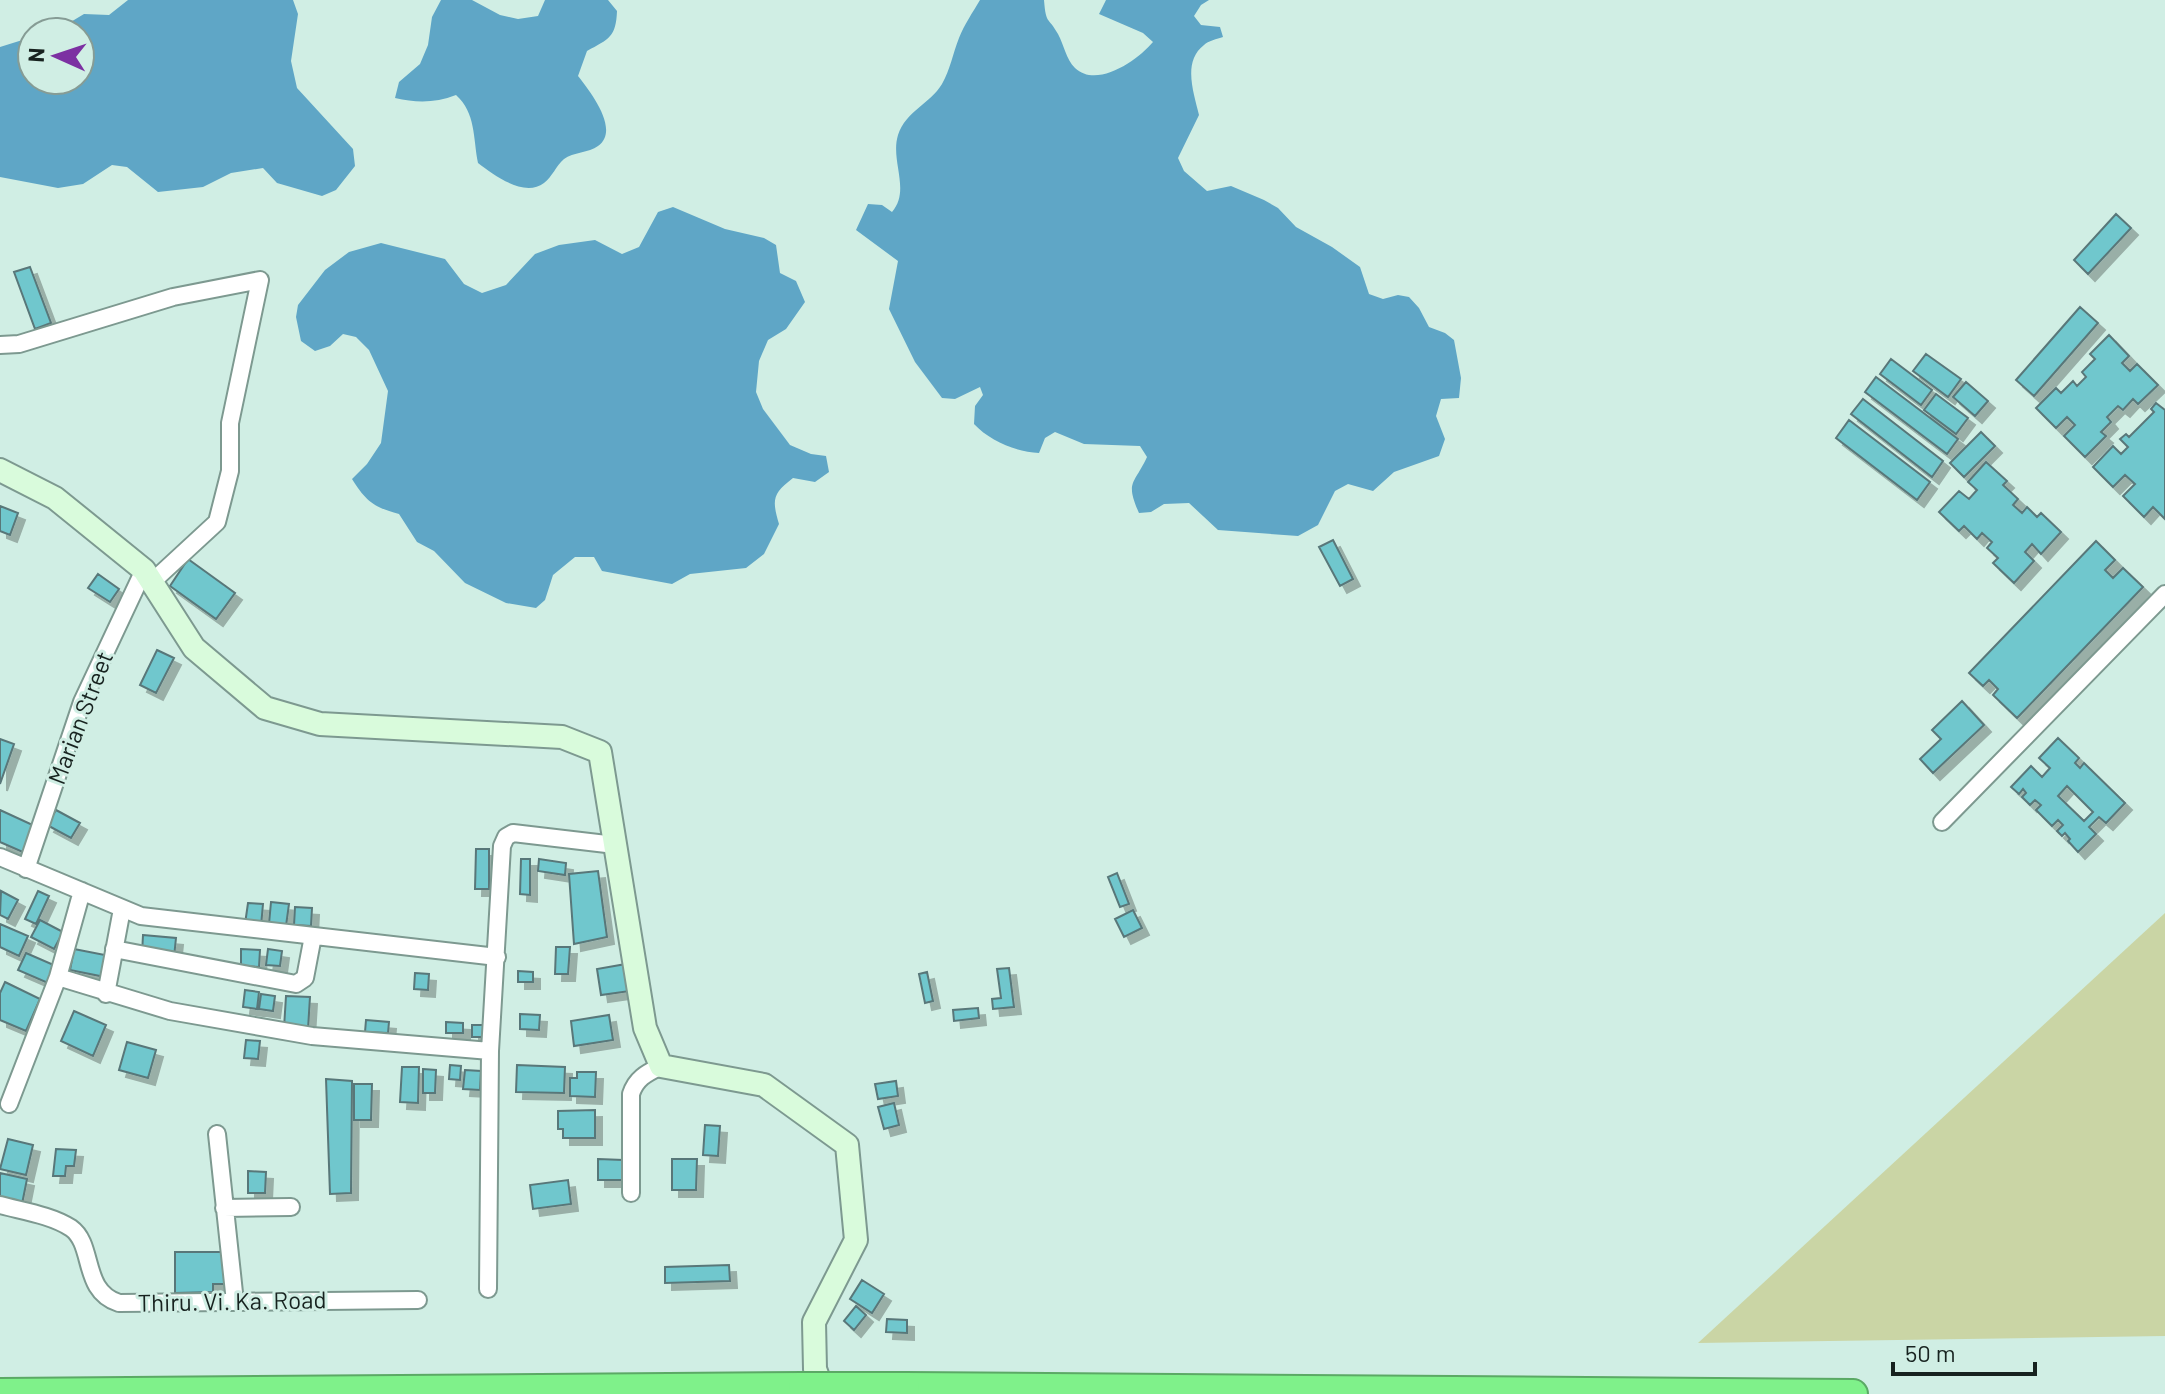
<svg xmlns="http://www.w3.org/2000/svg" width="2165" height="1394" viewBox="0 0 2165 1394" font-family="Barlow,sans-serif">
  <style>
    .green { fill: #cad5a5 }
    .water { fill: #5fa6c6 }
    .building { fill: #6fc7cd; stroke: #597779; stroke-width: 2; fill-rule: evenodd; filter: url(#shadow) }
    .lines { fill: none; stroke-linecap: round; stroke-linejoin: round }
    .street-casing { stroke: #7d9990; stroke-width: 20 }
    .secondary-casing { stroke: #7d9990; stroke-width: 26 }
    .highway-casing { stroke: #5ba965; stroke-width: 32 }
    .street { stroke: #fff; stroke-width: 16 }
    .secondary { stroke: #d9fbdc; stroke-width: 22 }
    .highway { stroke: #7ff18a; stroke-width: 28 }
    .highway-bridge-casing { stroke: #5ba965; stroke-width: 32; stroke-linecap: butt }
    .highway-bridge { stroke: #7ff18a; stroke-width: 28 }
    .labels { text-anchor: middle; stroke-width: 6; stroke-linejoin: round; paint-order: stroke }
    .street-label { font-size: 24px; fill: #17221f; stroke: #d0eee4 }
  </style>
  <defs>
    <filter id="shadow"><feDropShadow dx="7" dy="7" stdDeviation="0" flood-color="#0004"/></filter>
  </defs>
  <rect width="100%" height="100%" fill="#d0eee4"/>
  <path class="green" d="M2165,913V1336L1698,1343Z"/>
  <path class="water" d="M128,0H293L298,14L291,61L297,88L353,149L355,166L336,190L322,196L277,183L263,168L231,173L203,187L158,192L127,167L112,165L83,184L58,188L0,177V47L32,37V80H80V32H54L84,14L109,15Z
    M441,0H472L500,15L518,19L538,16L545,0H608L617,11C616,37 609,39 587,51L578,76C589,90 621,130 598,146C589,153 573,152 564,159C556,166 552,177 544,183C524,198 494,175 478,163C473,138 476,113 456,95C435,103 417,103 395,98L399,82L420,64L428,45L432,17Z
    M980,0H1044C1046,25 1048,16 1058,34C1064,45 1066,59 1075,68C1097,89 1138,60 1153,42L1143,33L1099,14L1106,0H1209L1201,5L1194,16L1201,25L1220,27L1223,37C1217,39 1208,41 1204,45C1182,62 1194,93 1199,115L1178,158L1184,171L1207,191L1231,186L1264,200L1278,208L1296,227L1332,247L1360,267L1369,294L1383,299L1398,295L1409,297L1419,308L1429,327L1445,333L1454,340L1461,378L1459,398L1441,399L1436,416L1445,439L1439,456L1394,472L1373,491L1348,484L1335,491L1318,525L1298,536L1218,530L1189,503L1164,504L1151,512L1139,513C1125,481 1134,485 1147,457L1140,446L1084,444L1055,432L1045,438L1039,453C1016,452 990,441 974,424L975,406L983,395L980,387L955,399L942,398L915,362L889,309L898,261L856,230L868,204L882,205L892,212C911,190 890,161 898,135C906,111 930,104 942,84C950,70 953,53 959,38C964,25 973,12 980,0Z
    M673,207L725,229L764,238L776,245L780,273L796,281L805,302L786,329L768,340L759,361L756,392L763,409L790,445L811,454L826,456L829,472L815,482L793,478C772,494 772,500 779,524L764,554L746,568L690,574L672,584L602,571L594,557H575L553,575L545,600L536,608L506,603L465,583L434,551L417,542L399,514C373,507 366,501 352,479L367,464L381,443L388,391L369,350L356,337L343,334L330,346L315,351L301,341L296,317L298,305L325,270L349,252L381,243L445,259L464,284L482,293L506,285L535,254L559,245L595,240L622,254L639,247L658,212Z"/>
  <path class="building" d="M2116,214L2131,228L2088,274L2074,260Z
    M30,267L51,323L35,329L14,272Z
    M2080,307L2098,323L2034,396L2016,380Z
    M2109,335L2129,356L2122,363L2130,371L2137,364L2158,385L2138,404L2133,399L2123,410L2118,406L2107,417L2111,422L2101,432L2106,436L2085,457L2064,436L2075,425L2067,417L2056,428L2036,408L2056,388L2061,393L2073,381L2077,386L2086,377L2082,372L2095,359L2090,354Z
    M1926,354L1961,379L1948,397L1913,371Z
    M1891,359L1932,390L1921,405L1880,374Z
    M1876,377L1958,439L1947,454L1865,392Z
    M1966,382L1988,401L1975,416L1953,397Z
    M1936,394L1968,418L1956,434L1924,410Z
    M1863,399L1943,461L1932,477L1851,414Z
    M2156,403L2165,410V519L2153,507L2144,517L2123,496L2135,484L2125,475L2113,487L2093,467L2113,446L2121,454L2128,447L2120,439L2126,434L2129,437L2154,412L2151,409Z
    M1849,420L1930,482L1917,500L1836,438Z
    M1981,432L1995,446L1964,477L1950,463Z
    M1986,462L2007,481L2003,485L2018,499L2013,505L2022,513L2027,507L2037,517L2041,513L2061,532L2041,554L2032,544L2025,552L2034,561L2014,583L1993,563L1998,558L1987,548L1992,542L1982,533L1977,539L1964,526L1959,531L1939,512L1959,491L1969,499L1977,490L1968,482Z
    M0,506L18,513L10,535L0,531Z
    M1333,540L1353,579L1340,586L1319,547Z
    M2096,541L2115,560L2105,570L2113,578L2123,568L2143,587L2017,718L1993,695L1998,689L1989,680L1983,686L1969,673Z
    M188,559L235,593L216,619L170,586Z
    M98,574L119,589L110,602L88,588Z
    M157,650L174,658L156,693L140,685Z
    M1962,701L1984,725L1933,773L1920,759L1941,739L1932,730Z
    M2058,738L2079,758L2075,763L2080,768L2084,763L2125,803L2106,823L2099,817L2089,827L2096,834L2078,852L2068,841L2070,839L2065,833L2062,836L2057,831L2063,825L2058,820L2052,826L2036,810L2041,805L2035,800L2030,805L2022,797L2026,793L2023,789L2019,794L2011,787L2031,766L2042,777L2050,768L2039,758ZM2067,786L2093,812L2084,821L2058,796Z
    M0,739L14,744L0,784Z
    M0,810L37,827L25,853L0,842Z
    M56,810L80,823L71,838L47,825Z
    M476,849H489V889H475Z
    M521,859H530V895L520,894Z
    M539,859L566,863L565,875L538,871Z
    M598,871L607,937L574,944L569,874Z
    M1117,873L1129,904L1120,907L1108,877Z
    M1,891L18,900L8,919L0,915Z
    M38,891L49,896L36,924L25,919Z
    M271,902L289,904L286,926L269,924Z
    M248,903L263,904L261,926L245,924Z
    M295,907L312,908L311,926L294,925Z
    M1133,910L1142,928L1124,937L1115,919Z
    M40,920L63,932L54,949L31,937Z
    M0,924L28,936L19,956L0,947Z
    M143,935L176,938L174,957L142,954Z
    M556,947H570L568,974H555Z
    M74,949L110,956L105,977L70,970Z
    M241,949L260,950L259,967L241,966Z
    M268,949L282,951L280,966L266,965Z
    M26,953L56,966L48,983L18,970Z
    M626,964L630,991L601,995L597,969Z
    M1009,968L1014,1007L993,1009L992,999L1001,998L997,969Z
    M518,971L533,972V982H518Z
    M927,972L933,1001L925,1003L919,974Z
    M415,973L429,974L428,990L414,989Z
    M5,982L40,999L26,1031L0,1020V993Z
    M245,990L259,992L257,1009L243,1007Z
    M261,994L275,996L273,1011L259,1009Z
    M286,996L310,997L308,1029L284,1028Z
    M978,1008L979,1018L954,1021L953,1010Z
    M74,1011L106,1025L93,1056L61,1041Z
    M520,1014L540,1015L539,1030L520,1029Z
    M609,1015L613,1040L574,1046L571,1021Z
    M366,1020L389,1022L388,1033L365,1032Z
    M446,1022L463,1023V1033H446Z
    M472,1025H487V1037H472Z
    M246,1040L260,1041L258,1059L244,1058Z
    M127,1042L156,1050L148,1078L119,1070Z
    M450,1065L461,1066L460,1080L449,1079Z
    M517,1065L565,1067L564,1093L516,1092Z
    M402,1067H419L418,1103L400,1102Z
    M423,1069L436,1070L435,1093H423Z
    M465,1070L481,1071L480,1090L463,1089Z
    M577,1072H596L595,1097L570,1096V1078H577Z
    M326,1079L352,1081L351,1193L330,1194Z
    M896,1081L898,1096L878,1099L875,1084Z
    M354,1084H372L371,1120H354Z
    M894,1103L899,1125L884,1129L878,1107Z
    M595,1110V1138H563V1129H558V1111Z
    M705,1125L720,1126L718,1156L703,1155Z
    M8,1139L33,1145L26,1175L0,1169Z
    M56,1149L76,1150L74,1166H66L65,1176H53Z
    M598,1159L623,1160L622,1180H598Z
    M672,1159H697L696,1190H672Z
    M248,1171L266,1172L265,1193H248Z
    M0,1173L27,1179L22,1204L0,1199Z
    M568,1180L571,1204L533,1209L530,1185Z
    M175,1252H226V1284H213V1292L175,1293Z
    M729,1265L730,1281L665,1283V1267Z
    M862,1280L884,1294L872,1313L850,1299Z
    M856,1306L866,1315L854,1330L844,1321Z
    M887,1319L907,1320V1333L886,1332Z"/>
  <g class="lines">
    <g class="street-casing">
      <path id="street" d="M0,345L19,344L173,297L260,280L230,423V471L217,522L152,582
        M1942,822L2165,594
        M0,857L141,916L497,957
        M26,869L82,702L144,570
        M114,949L296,984L305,978L313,936
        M58,977L170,1011L312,1036L490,1051
        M106,994L122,909
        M9,1104L58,977L82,891
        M217,1134L235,1302
        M631,1193V1094C636,1078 647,1073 661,1066
        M0,1205C22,1211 51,1215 71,1228C95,1245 81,1291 119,1303L418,1300
        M224,1208L291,1207
        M488,1289L490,1051L502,846L506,837L513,833L615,845"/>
    </g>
    <g class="secondary-casing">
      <path id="secondary" d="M0,470L55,498L144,570L194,648L265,708L320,724L562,737L600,752L645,1028L661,1066L764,1085L847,1145L856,1240L814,1322L815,1369L824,1394"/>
    </g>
    <g class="highway-casing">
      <path id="highway" d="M905,1387L1853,1394
        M0,1393L803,1387"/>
    </g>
    <use href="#street" class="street"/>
    <use href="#secondary" class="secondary"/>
    <use href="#highway" class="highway"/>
    <g class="highway-bridge-casing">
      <path id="highway-bridge" d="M803,1387H905"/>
    </g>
    <use href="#highway-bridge" class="highway-bridge"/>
  </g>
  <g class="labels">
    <g class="street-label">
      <text transform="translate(81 718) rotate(-69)" y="8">Marian Street</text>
      <text transform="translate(232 1302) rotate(-1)" y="8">Thiru. Vi. Ka. Road</text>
    </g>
  </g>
  <g transform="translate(56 56) rotate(273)"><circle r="38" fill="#d0eee4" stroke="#869c95" stroke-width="2"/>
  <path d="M0-6L14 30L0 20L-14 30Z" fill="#7c30a2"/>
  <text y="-12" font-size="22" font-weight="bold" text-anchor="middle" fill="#17221f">N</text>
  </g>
  <path d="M1893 1362v12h142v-12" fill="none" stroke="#17221f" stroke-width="4"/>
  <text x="1905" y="1362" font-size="24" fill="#17221f" stroke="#d0eee4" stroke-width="6" paint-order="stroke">50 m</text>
</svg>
